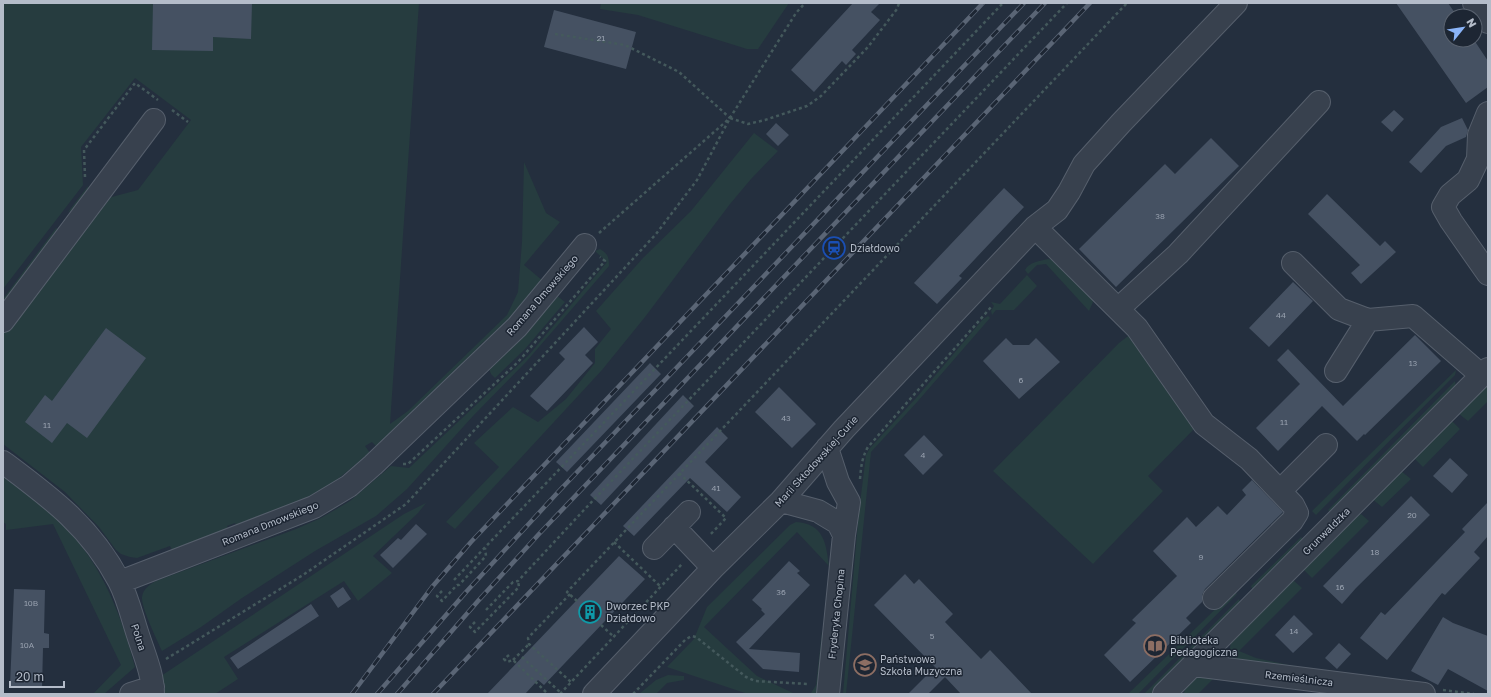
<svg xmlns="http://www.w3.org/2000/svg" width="1491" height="697" viewBox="0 0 1491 697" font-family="'Golos Text',sans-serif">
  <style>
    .green { fill: #263c3f }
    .building { fill: #455162 }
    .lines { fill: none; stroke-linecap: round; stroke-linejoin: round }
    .minor-casing { stroke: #565f6c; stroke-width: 24 }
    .path { stroke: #44595c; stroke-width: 2.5; stroke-dasharray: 3 3; stroke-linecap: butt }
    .minor { stroke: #38414e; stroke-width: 22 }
    .rail-casing { stroke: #5a6575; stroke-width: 4.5 }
    .rail { stroke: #1d2633; stroke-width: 3; stroke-dasharray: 9; stroke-linecap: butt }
    .labels { text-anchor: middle; stroke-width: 3; stroke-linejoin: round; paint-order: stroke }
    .number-label { font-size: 8px; fill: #98a1af }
    .poi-label { font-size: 10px; fill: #b4bcc9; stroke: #1d2633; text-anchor: start }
    .street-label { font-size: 10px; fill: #b4bcc9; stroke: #1d2633 }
  </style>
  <rect width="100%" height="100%" fill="#242f3e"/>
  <path class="green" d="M3,3H419L390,424L408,411L507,315L518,292L522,242L524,162L546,213L560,222L524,265L543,281L506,325L488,342L486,340L480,345L482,349L377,447L372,442L365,446L370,453L334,482L299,502L237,526L235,523L227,526L228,529L172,550L170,546L137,558L130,557L121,554L116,550L99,527L65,492L3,444V334L104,199L138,190L191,120L135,78L81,147L83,185L3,289Z
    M601,3H789L758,49H747L638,15L600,9Z
    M754,133L778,151L751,179L730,204L645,317L602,370L455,529L446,522L499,467L474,443L513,407L538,422L566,399L595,363V349L611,329L596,311L643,258L691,211Z
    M88,186C89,194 76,210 68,212Z
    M56,228L59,230L8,298L3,299Z
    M600,249C608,254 609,257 609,266L526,362L473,416L407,489L376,516L315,551L242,598L201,627L162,651C157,640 141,607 142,597C143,589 150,584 156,581L296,529L321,518L350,501L391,466L409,468L528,356L607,262L595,251Z
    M1048,259L1057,260L1091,297L1093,302L1089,311L1046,264L1037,265L1028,274L1025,270C1029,262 1040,261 1048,259Z
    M1027,275L1037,286L1014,310H996L992,315L991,311L994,306L991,302L1000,304Z
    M556,295L565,302L525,349L495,378L491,374L489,369Z
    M988,316L990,318L918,401L871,452L846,694H843L859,511L866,455L870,448L917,397L983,319Z
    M1132,333L1195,428L1148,476L1163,491L1093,564L993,471L1119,343Z
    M1456,370L1455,375L1316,515L1312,511Z
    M1455,381L1456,388L1331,513L1328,510Z
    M1488,382V401L1468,421L1459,414L1465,405Z
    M1451,420L1460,429L1423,467L1414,458Z
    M1401,471L1411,479L1382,507L1371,498Z
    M3,477C25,493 48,509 67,529C103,567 122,617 135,667L104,694H93L121,665L53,524L6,530V524L3,522Z
    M426,503L418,513L373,556L392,573L358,601L344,581L224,657L238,679L215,694H162L158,678L404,514Z
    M1361,514L1369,521L1312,578L1303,569L1349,522Z
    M796,522C824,524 826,543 829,566L797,532L704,627L757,676L793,693H811L816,685L822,632H825L819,694H748L667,667L694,639L707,607L790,525Z
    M1301,537L1304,540L1253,591L1251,586Z
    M1293,580L1302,588L1239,651L1256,658L1317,671L1237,663C1230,654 1228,650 1232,640Z
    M1234,591L1237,594L1138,694H1128Z
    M1239,599L1241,604L1151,694H1144Z
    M1204,673L1214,678L1198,694H1184C1185,682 1194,678 1204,673Z
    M668,675L684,676V680L667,683L656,694H639L656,680Z"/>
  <path class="building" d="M153,3H252L251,39L213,37V51L152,50Z
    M853,3H880L871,12L880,20L852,50L856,54L846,65L842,61L814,92L791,70Z
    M1396,3H1448L1457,16H1451V40H1474L1488,61V87L1466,103Z
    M554,10L636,32L626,69L544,47Z
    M1394,110L1404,119L1392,132L1381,122Z
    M1462,118L1468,130L1466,137L1446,146L1421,173L1409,162L1441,127Z
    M776,123L789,135L778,146L766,134Z
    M1211,138L1239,166L1116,287L1079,249L1165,164L1175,174Z
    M1004,188L1024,207L959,276L962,278L937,304L914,283Z
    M1327,194L1380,246L1385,241L1396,252L1361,284L1351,273L1360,265L1308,214Z
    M1293,282L1313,301L1269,347L1249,328Z
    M584,327L598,342L585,355L593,363L547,411L530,396L565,359L559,353Z
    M106,328L146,358L87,438L67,423L52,443L25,422L45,395L52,401Z
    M1415,335L1441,361L1365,435L1364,434L1357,441L1322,406L1278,451L1256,428L1300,384L1277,360L1288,349L1343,406Z
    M1006,338L1013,345H1029L1036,338L1060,362L1019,399L983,361Z
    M650,363L661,374L567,472L556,462Z
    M779,387L816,424L792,448L755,412Z
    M683,395L694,406L601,505L590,495Z
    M717,427L728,438L705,462L741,497L727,512L690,478L634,536L623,526Z
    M924,435L943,455L923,475L904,455Z
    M1450,458L1468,475L1452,493L1433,476Z
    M1252,480L1283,512L1205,589L1202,595V602L1186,618L1191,623L1130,682L1104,655L1136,623L1132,620L1177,576L1153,551L1187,517L1196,527L1218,506L1227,515L1246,495L1242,490Z
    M1411,496L1430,515L1356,588L1342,604L1323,586Z
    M1488,502V536L1474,552L1480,558L1445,595L1442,593L1387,660L1360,638L1381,612L1385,615L1465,532L1462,529Z
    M416,524L427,534L393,568L380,555L398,538L401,540Z
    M619,556L645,579L544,685L538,680L525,694H487Z
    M789,561L800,571L797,573L810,585L749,649L800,653L799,672L763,669L736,642L765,614L761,610L762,609L752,600Z
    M905,574L914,584L919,579L953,614L945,622L981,659L990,650L1032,694H961L945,677L928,694H908L935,667L874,605Z
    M343,587L351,599L338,608L330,596Z
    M14,589L45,590L44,633L49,634V648H43L42,688L10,686Z
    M311,604L319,616L238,669L230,658Z
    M1294,615L1313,634L1293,653L1275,635Z
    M1443,617L1453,623L1488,636V691L1448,669L1438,685L1411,671Z
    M1339,643L1351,654L1337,669L1325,658Z"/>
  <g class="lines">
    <g class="minor-casing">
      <path id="minor" d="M1474,3L1488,22
        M1488,113L1479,135L1478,159L1468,180L1450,195L1443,207L1451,221L1488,274
        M1035,227L1137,328L1204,424L1249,459L1293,505L1297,513L1292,521L1214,598
        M1293,263L1339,309L1368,320L1413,316L1481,375
        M1118,309L1178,254L1319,102
        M3,321L154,120
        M1336,371L1368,320
        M827,448L838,482L849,502L844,535L828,694
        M3,462C50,497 91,527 119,581C128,598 132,617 138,635C144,654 153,674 153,694
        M1280,491L1326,445
        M781,501L818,511L838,523L844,535
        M674,527L713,568
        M654,548L689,512
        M120,582L314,507L349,486L373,465L517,327L585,245
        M1194,665L1399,691L1403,694
        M1399,691L1424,694
        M131,694L153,687
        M594,694L713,568L781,501L844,429L1035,227L1057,210L1069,192L1084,164L1121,123L1236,3
        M1164,694L1488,369"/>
    </g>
    <path class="path" d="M555,34L625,45L679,72L730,118
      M172,110L188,122
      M85,177L84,150L135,83L158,100
      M599,233L730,118L796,13L805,3
      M403,464H408L518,362L605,261L600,257
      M679,473L726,518L709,536
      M860,479C861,467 862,457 868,447L992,306
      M614,542L661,587
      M454,580L1003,3
      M442,591L437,596L442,601L457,585H459L486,556L485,548
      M570,594L528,638L529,644L571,682
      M577,601L567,592L1127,3
      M486,610L513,582L518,581L583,511L1067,3
      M475,622L470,627L475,632L519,587L518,581
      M601,625L614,637
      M509,655L504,659L507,662L513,660L548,694
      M522,657L561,693
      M166,659L303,575L406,504L656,234L697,180L730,118L748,124L765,120L807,106L821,96L868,47L897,9L899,3
      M513,660L529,644
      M1443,690L1474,694
      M560,694L682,564
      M633,694L686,639L692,636L696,637L746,677L755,681L809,684"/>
    <use href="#minor" class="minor"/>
    <g class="rail-casing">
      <path id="rail" d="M352,694L432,587L471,542L983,3
        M377,694L467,591L560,490L1024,3
        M397,694L478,601L539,534L1045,3
        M433,694L1090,3"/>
    </g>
    <use href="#rail" class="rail"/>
  </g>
  <defs>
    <g id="station-ring" transform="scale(1.15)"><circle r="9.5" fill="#1d2633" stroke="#1a4fb4" stroke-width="1.5"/><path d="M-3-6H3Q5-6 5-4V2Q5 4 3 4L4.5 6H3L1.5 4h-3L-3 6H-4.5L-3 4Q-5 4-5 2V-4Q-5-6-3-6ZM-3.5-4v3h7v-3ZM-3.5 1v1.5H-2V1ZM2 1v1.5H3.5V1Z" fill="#1a4fb4"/></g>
    <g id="building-ring" transform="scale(1.15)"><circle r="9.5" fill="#1d2633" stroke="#0f9aa8" stroke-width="1.5"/><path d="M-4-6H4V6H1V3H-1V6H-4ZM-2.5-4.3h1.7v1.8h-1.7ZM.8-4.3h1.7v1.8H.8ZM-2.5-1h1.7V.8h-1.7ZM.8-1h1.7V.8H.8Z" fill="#0f9aa8"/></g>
    <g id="library-ring" transform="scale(1.15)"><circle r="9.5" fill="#1d2633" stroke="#8d6e63" stroke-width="1.5"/><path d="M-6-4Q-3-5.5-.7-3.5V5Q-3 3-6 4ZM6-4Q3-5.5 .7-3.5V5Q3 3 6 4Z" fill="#8d6e63"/></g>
    <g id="school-ring" transform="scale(1.15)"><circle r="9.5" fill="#1d2633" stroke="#8d6e63" stroke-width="1.5"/><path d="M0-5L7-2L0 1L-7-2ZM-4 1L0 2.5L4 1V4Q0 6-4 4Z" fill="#8d6e63"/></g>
  </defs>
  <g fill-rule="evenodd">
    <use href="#station-ring" x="834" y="248"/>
    <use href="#building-ring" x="590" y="612"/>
    <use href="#library-ring" x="1155" y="646"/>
    <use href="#school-ring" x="865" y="665"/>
  </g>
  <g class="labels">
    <g class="number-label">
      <text x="601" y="41">21</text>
      <text x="1160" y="219">38</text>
      <text x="1281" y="318">44</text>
      <text x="1413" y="366">13</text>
      <text x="1021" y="383">6</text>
      <text x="786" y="421">43</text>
      <text x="1284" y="425">11</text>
      <text x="47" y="428">11</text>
      <text x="923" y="458">4</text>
      <text x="716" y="491">41</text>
      <text x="1412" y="518">20</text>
      <text x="1375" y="555">18</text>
      <text x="1201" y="560">9</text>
      <text x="1340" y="590">16</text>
      <text x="781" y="595">36</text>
      <text x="31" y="606">10B</text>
      <text x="1294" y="634">14</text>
      <text x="932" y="639">5</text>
      <text x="27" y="648">10A</text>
    </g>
    <g class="poi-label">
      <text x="850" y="252">Działdowo</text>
      <text x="606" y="610">Dworzec PKP<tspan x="606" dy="12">Działdowo</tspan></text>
      <text x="1170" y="644">Biblioteka<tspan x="1170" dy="12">Pedagogiczna</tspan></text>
      <text x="880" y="663">Państwowa<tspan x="880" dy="12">Szkoła Muzyczna</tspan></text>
    </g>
    <g class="street-label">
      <text transform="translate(542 295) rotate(-49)" y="4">Romana Dmowskiego</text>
      <text transform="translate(816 461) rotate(-48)" y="4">Marii Skłodowskiej-Curie</text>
      <text transform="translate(270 523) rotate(-22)" y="4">Romana Dmowskiego</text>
      <text transform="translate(1326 531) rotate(-45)" y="4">Grunwaldzka</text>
      <text transform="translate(836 614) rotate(-84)" y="4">Fryderyka Chopina</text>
      <text transform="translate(139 637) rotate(72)" y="4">Polna</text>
      <text transform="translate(1299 678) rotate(7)" y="4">Rzemieślnicza</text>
    </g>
  </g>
  <rect width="1491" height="697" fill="none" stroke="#b4bcc9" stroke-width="8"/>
  <g transform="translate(1463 28) rotate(60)"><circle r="19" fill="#1d2633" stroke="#59626f"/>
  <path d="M0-3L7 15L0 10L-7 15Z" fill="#8ab4f8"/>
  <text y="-6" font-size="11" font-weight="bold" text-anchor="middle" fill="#b4bcc9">N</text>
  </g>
  <path d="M10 681v6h54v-6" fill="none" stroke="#b4bcc9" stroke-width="2"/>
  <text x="16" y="681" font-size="12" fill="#b4bcc9" stroke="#1d2633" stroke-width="3" paint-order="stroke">20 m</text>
</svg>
